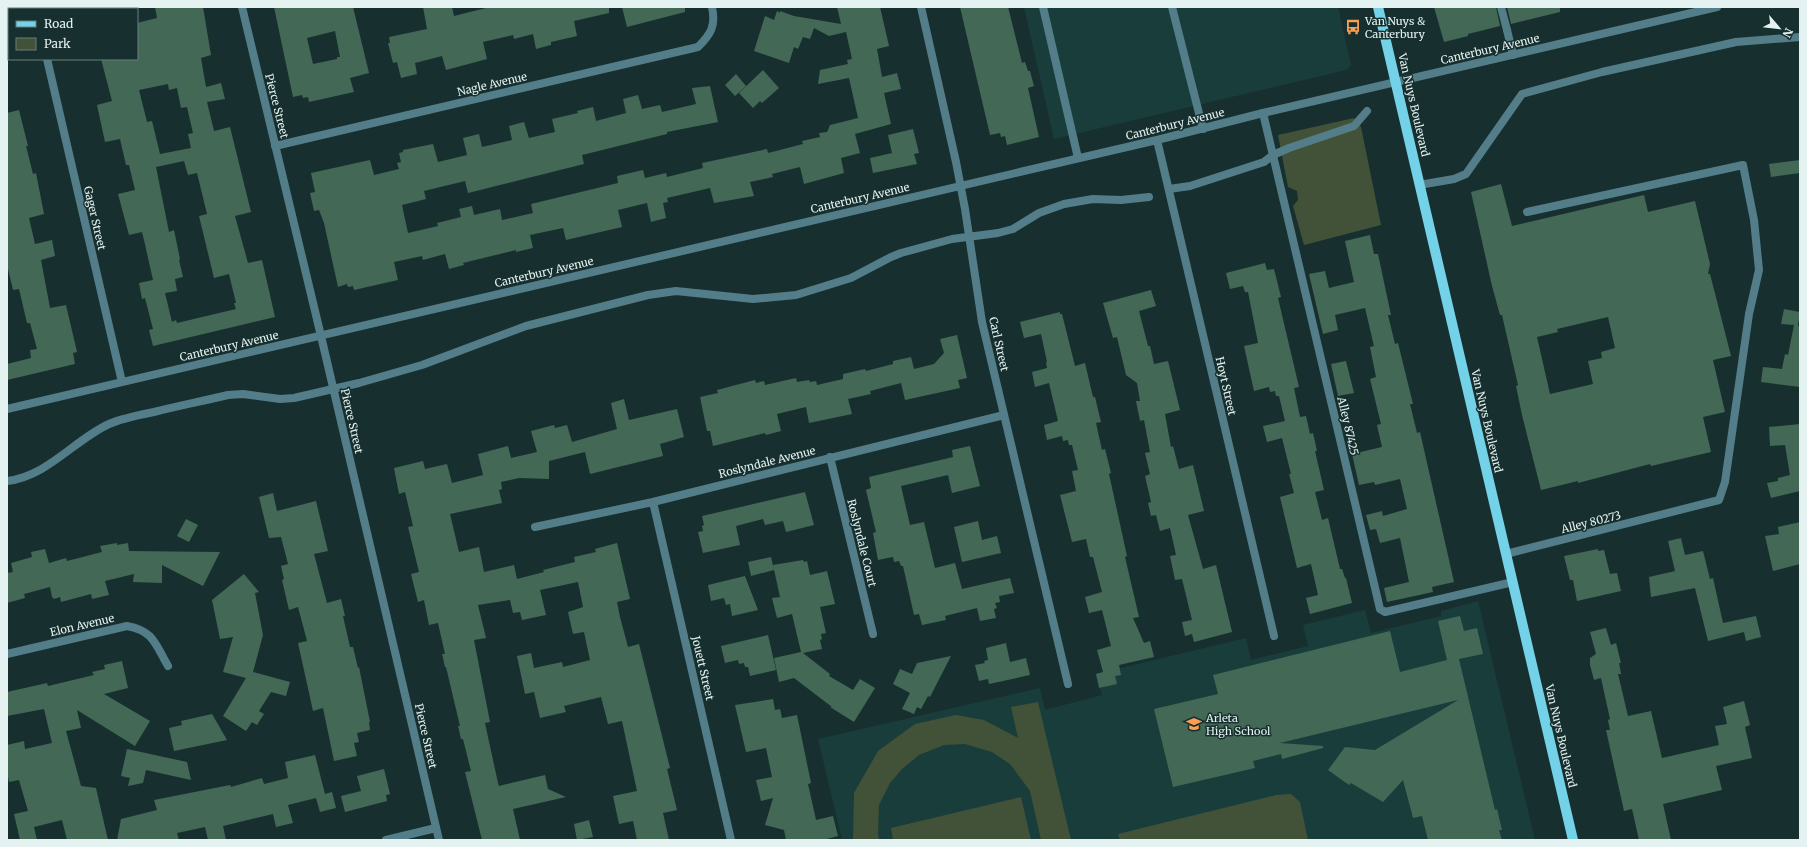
<svg xmlns="http://www.w3.org/2000/svg" width="1807" height="847" viewBox="0 0 1807 847" font-family="Merriweather,serif">
  <style>
    .built { fill: #193d3b }
    .green { fill: #415239 }
    .building { fill: #436856; fill-rule: evenodd }
    .lines { fill: none; stroke-linecap: round; stroke-linejoin: round }
    .lane { stroke: #537e89; stroke-width: 8 }
    .street { stroke: #537e89; stroke-width: 8 }
    .primary { stroke: #73d1e8; stroke-width: 10 }
    .labels { text-anchor: middle; stroke-width: 3; stroke-linejoin: round; paint-order: stroke }
    .poi-label { font-size: 11px; fill: #e4f2f1; stroke: #17302f; text-anchor: start }
    .street-label { font-size: 11px; fill: #e4f2f1; stroke: #17302f }
  </style>
  <rect width="100%" height="100%" fill="#17302f"/>
  <path class="built" d="M1024,7H1338L1351,65L1346,70L1054,139Z
    M1478,601L1535,840H842L818,739L1040,688L1045,710L1102,695L1096,674L1246,638L1251,660L1308,646L1303,625L1365,610L1371,633L1441,616V611Z"/>
  <path class="green" d="M1354,118L1361,127L1381,225L1304,245L1293,206L1298,200L1297,191L1288,187L1278,135Z
    M1038,702L1071,840H1041L1030,791L1010,764L992,752L965,744L944,745L919,755L902,769L890,783L879,805L878,834L879,840H853L854,793L878,751L915,724L956,715L984,720L1018,738L1011,707Z
    M1291,794L1300,802L1308,840H1120L1118,834L1276,795Z
    M1021,797L1031,840H893L891,828Z"/>
  <path class="building" d="M155,7H203L211,55L201,58L206,87L221,83L225,99L207,102L214,131L230,127L251,212L235,216L248,263L262,260L275,317L153,346L149,330L153,329L145,298L142,299L139,283L153,280L144,240L142,232L129,235L118,194L135,190L129,165H126L120,139L105,142L97,105L112,101L101,59H137V23L157,18ZM168,84L169,90L177,88L181,108L187,107L193,133L188,134L191,148L160,154L152,121L147,122L139,90ZM184,161L188,175L197,173L207,214L199,216L214,278L229,274L236,303H234L236,309L177,323L176,320L172,322L165,293L177,291L175,279L183,277L179,260L180,259L174,230L169,232L156,167Z
    M274,7H353L369,73L350,78L354,92L309,102L308,97L303,98L302,95L293,97ZM335,31L340,57H337V59L313,64L307,38Z
    M423,7H452L454,16L490,7H609V13L574,21L577,36L551,42V45L536,49L533,34L514,39L513,35L483,42L487,59L446,70L442,56L415,63L417,74L401,78L397,62L393,63L388,43H390L389,37L427,29Z
    M622,7H685V12L627,27Z
    M837,7H880L889,46L877,49L882,77L897,73L901,89L884,93L891,124L855,134L860,153L841,158L844,173L804,184L800,167L772,174L773,177L750,182L754,196L714,203L710,188L667,198L668,202L663,203L666,218L651,222L647,203L618,210L622,227L566,240L563,228L530,235L533,248L516,252V250L463,263L464,265L449,269L445,254L423,260L422,256L394,262L398,280L354,290L353,286L348,287L347,284L338,287L324,223L319,210L314,211L310,193L315,192L311,173L370,160L374,175L399,169L397,163L401,162L399,153L403,152V150L433,144L438,162L467,155L463,138L479,134L482,147L512,140L509,126L524,122L529,138L555,132L552,119L578,113L577,111L593,107L596,121L626,113L623,99L638,95L642,109L660,105L662,112L696,104L692,88L710,86L718,122L667,132V134L582,155L584,164L468,193L465,181L424,191L426,199L402,205L408,233L438,226L437,223L461,217L459,209L472,206L474,215L500,209L502,220L533,213L531,204L618,183L617,176L643,170L645,178L666,173L667,177L703,168L702,163L767,149L768,153L803,144L802,141L820,137L819,133L827,132L830,125L858,118L849,78L818,84L820,70L848,64L847,60L852,59L846,32L829,36L814,28L810,39L803,37L798,49L794,47L789,63L754,51L765,16L774,20L777,11L780,13V11L794,16L841,24Z
    M960,7H1008L1022,63L1025,62L1028,71H1030L1034,86L1028,88L1039,137L1007,145L1005,136L1001,137L1000,133L990,135Z
    M1434,7H1496L1500,26L1468,34V36L1444,42Z
    M1507,7H1560V12L1511,24Z
    M763,70L779,88L762,103L760,101L753,108L739,93Z
    M736,74L746,86L735,96L725,85Z
    M19,110L28,146H26L33,174L36,173L44,214L29,218L35,244L52,240L55,256L41,260L50,308L66,305L77,352L73,353L75,364L7,380V364L31,358L30,350L37,349L30,323H27L19,289L13,290L7,265V113Z
    M913,129L919,153L914,154L917,164L873,173L870,158L892,153L888,135Z
    M1800,160V173L1771,177L1769,164Z
    M1501,184L1512,226L1644,195L1648,212L1695,201L1710,264L1708,274H1710L1731,356L1713,360L1725,412L1703,417L1711,452L1651,466L1650,464L1578,483V481L1541,490L1522,415L1516,386L1518,385L1502,315H1500L1492,286L1471,192ZM1608,317L1615,348L1601,352L1602,358L1588,361L1593,384L1550,394L1537,337L1558,332L1557,329Z
    M1370,235L1374,254H1378L1391,315H1388L1395,344L1398,343L1413,404H1410L1417,433L1420,432L1454,582L1432,587L1433,592L1387,602L1384,588L1409,582L1400,538L1380,543L1376,529L1370,530L1366,515L1382,511L1383,516L1407,509L1400,479L1375,485L1374,482L1359,485L1352,454L1382,447L1377,425L1381,424L1370,379L1376,377L1370,347L1374,346L1365,308L1335,315L1338,330L1323,334L1309,274L1325,271L1329,288L1354,282L1345,241Z
    M1265,263L1267,270L1274,269L1281,297L1278,298L1299,387L1294,388L1300,417L1306,416L1310,434L1313,433L1317,451H1315L1324,490L1315,492L1322,520L1328,518L1340,569H1342L1345,578H1346L1352,603L1310,614L1306,598L1318,595L1311,564L1297,568L1280,497L1294,493L1289,474H1291L1282,438L1267,442L1263,426L1285,421L1279,396H1276L1275,391L1270,392L1269,387L1254,391L1244,346L1258,343L1248,292H1245L1243,286L1230,289L1226,273Z
    M1151,290L1156,306L1139,311L1148,346H1150L1154,364L1168,361L1180,410L1165,414L1171,447L1173,446L1179,469L1193,465L1204,511L1188,515L1203,569L1216,565L1232,632L1194,642L1192,634L1185,636L1182,622L1192,620L1182,579L1175,580L1170,556L1176,555L1170,528L1160,531L1156,515L1151,516L1148,503L1151,502L1145,476L1150,474L1145,453L1150,452L1144,420L1140,421L1136,401H1140L1137,383L1126,375L1117,337L1113,338L1103,303Z
    M1784,309L1800,312L1798,326H1800V387L1761,382L1763,367L1782,369L1785,354L1788,355L1794,325L1781,324Z
    M1060,312V314H1062L1075,366L1085,363L1093,397H1095L1101,422L1096,423L1102,450L1105,449L1111,473L1109,474L1127,556L1125,557L1139,617L1133,618L1144,643L1150,641L1154,657L1119,665L1121,675L1115,676L1117,684L1099,688L1096,674L1103,672L1097,650L1111,646L1102,610L1089,613L1085,597L1102,592L1093,557H1090L1086,539L1072,542L1060,495L1076,491L1072,471L1078,470L1072,445H1069L1068,440L1063,441L1062,436L1047,440L1044,425L1058,421L1049,383L1035,387L1032,372L1047,368L1046,362H1047L1041,334L1024,338L1020,322Z
    M957,335L967,378L958,380L960,388L905,400L901,383L870,391L871,394L848,399L852,414L809,423L806,407L777,414L781,431L766,435L765,433L713,446L710,431H707L700,397L718,393L717,390L755,380L756,383L764,381L765,385L796,378L797,382L809,380L810,382L816,381L817,385L843,379V374L865,369L866,371L893,364V361L911,357L914,369L934,364L944,353L940,339Z
    M1346,361L1354,393L1338,396L1331,364Z
    M624,399L629,420L677,409L684,437L660,444L663,456L590,474L585,452L549,461V479L519,478L501,482L502,489L499,490L502,503L450,514L459,552L479,547L484,572L514,565L517,579L544,572L543,570L575,562L574,557L596,552L595,549L617,543L630,599L617,602L620,617L628,647L639,644L670,768L667,769L677,810L663,813L669,840H637L633,821L619,824L613,796L637,791L622,721L608,724L601,697L564,706L566,712L540,718L534,692L525,694L517,656L531,653L534,668L562,662L563,667L590,660L584,632L573,634L568,612L583,607L578,582L540,590L546,615L522,620L520,612L513,613L510,600L478,605L486,638L474,640L490,722L485,723L498,783L499,786L545,775L548,789L566,797L513,809L520,840H482L465,772L471,771L463,739H461L458,726H460L446,667H445L442,654H445L438,623L429,625L424,600L418,602L411,574L419,572L408,527L413,526L405,492L399,494L394,468L423,461L425,469L447,464L452,483L483,475L478,454L508,446L511,458L537,452L531,431L554,425L555,428L567,425L572,442L617,429L611,403Z
    M1800,424V491L1771,498L1767,483L1778,481V478L1790,475L1785,445L1770,446L1769,427Z
    M970,446L980,486L952,493L948,475L901,486L910,525L924,522L935,568L955,563L962,589L1010,578L1014,593L999,596L1000,602L995,603L997,608L994,609L996,618L980,621L977,608L945,616L946,620L922,625L919,614L914,615L903,566H901L899,561L894,562L893,557L878,560L873,533L876,532L866,490L871,488L869,477L953,457L952,450Z
    M805,492L814,525L786,532L783,521L765,525L763,519L736,526L740,545L703,553L698,532L703,531L702,526L704,525L702,516Z
    M273,493L277,511L316,501L328,551L314,554L327,603L341,599L345,616H343L350,647H353L358,668L359,667L370,722H369L370,730L357,733L359,742L354,743L357,756L334,761L323,708L313,711L298,643L307,641L298,607L289,610L282,580L284,579L281,566L288,564L281,537L269,538L259,497Z
    M186,519L198,525L189,542L177,536Z
    M978,521L982,540L997,536L1001,553L962,562L954,527Z
    M1800,522V564L1773,571L1765,536L1779,534L1778,527Z
    M1681,538L1685,555L1703,551L1710,579L1713,578L1723,623L1756,616L1761,637L1746,641L1744,632L1708,641L1695,588L1651,597L1649,577L1675,571L1668,541Z
    M117,543V545L128,543L129,551L220,552L203,586L162,565V583L133,582L134,574L105,581L109,595L92,599L91,594L61,602L60,597L54,599L52,597L50,587L24,594L25,598L7,603V573L13,572L11,563L32,557L31,552L45,549L49,563L66,558L67,561L102,552L100,546Z
    M1598,549V551L1604,550L1610,574L1617,573L1621,591L1577,601L1573,580H1570L1564,556Z
    M771,557L774,570L751,576L748,562Z
    M803,560L804,562L807,561L810,575L827,571L835,604L820,607L826,633L821,634L822,639L820,640L822,649L803,653L830,674L829,676L853,690L860,679L875,688L854,722L830,707H832L794,678L779,682L774,658L801,652L792,614L777,618L772,598L780,597L773,565Z
    M244,574L259,592L255,593L263,635L253,672L290,682L286,696L271,692L259,711L264,714L257,725L252,722L246,731L223,716L246,678L223,672L233,637L220,639L212,600Z
    M745,576L758,610L732,616L730,604L726,605L724,598L711,601L708,585Z
    M1460,616L1464,631L1477,628L1483,654L1459,659L1495,810L1497,809L1502,830H1499L1502,840H1428L1422,816L1413,818L1403,780L1383,802L1351,783L1349,785L1328,770L1345,747L1375,750L1458,700L1280,743L1323,746V748L1282,759L1281,754L1253,761L1255,768L1173,787L1154,709L1218,694L1213,675L1390,631L1400,672L1447,660L1438,621Z
    M1606,628L1611,645L1616,643L1621,663H1619L1621,674H1618L1628,716L1651,711L1662,758L1719,745L1715,726L1727,724L1723,707L1744,701L1750,725L1745,727L1752,758L1716,766L1722,790L1663,804L1671,840H1639L1632,809L1624,811L1606,730H1610L1608,720L1610,719L1601,678L1594,680L1590,665V658L1596,654L1590,632Z
    M768,635L776,670L750,676L748,667H745L744,663L739,664L738,660L725,663L721,646Z
    M1006,643L1010,662L1026,658L1030,675L989,684L988,679L979,681L975,665L985,663L984,661L988,660L986,648Z
    M951,656L930,697L928,696L921,709L917,707L914,714L902,709L910,693L893,684L900,669L912,674L917,663Z
    M122,661L128,688L104,694L150,721L135,746L77,710L81,728L66,731L81,786L96,788L108,840H67L62,820L34,827L37,840H20L14,814L28,811L19,780L9,782L7,772V745L24,741L25,749L52,743L44,709L7,716V692L47,683L48,686L94,675L92,672L105,669L104,665Z
    M773,699L775,710L780,709L782,718L797,715L811,783L808,784L816,820L833,816L838,836L823,840H786L784,830L765,825L773,798L761,801L756,780L772,777L766,748L746,752L735,705Z
    M212,714L227,740L174,751L169,728L182,725L181,721Z
    M127,749L187,762L191,780L146,770L143,783L128,786L130,778L121,776Z
    M315,755L325,794L332,792L336,808L320,812L316,798L288,805L293,823L276,827L273,814L223,826L226,840H208L205,827L177,833L179,840H117L121,819L157,810L154,800L230,785L231,787L262,778L264,784L288,778L285,762Z
    M384,769L390,794L386,795L387,801L345,812L341,796L361,791L357,776Z
    M589,820L593,837L577,840L574,824Z"/>
  <g class="lines">
    <path class="lane" d="M1043,7L1078,158
      M1172,7L1203,129
      M1501,7L1507,30
      M1263,113L1380,609L1385,612L1513,582
      M1419,185L1454,179L1466,174L1522,94L1602,72L1736,42L1800,37
      M1169,189L1190,186L1264,162L1273,155L1289,148L1354,126L1367,111
      M7,481C48,476 74,440 109,424C123,418 139,415 154,412C178,406 203,401 228,395L243,394L280,399L294,398L359,383L422,365L526,326L648,295L676,291L753,299L796,295L851,278L891,257L901,253L952,239L998,233L1013,229L1039,213L1064,204L1093,199L1121,200L1149,197
      M1506,554L1719,500L1725,482L1749,314L1759,270L1754,220L1743,165L1527,212"/>
    <path class="street" d="M35,7L36,9
      M242,7L321,336L439,840
      M921,7L956,162L965,209L982,322L1068,684
      M1507,30L1513,55
      M47,59L122,382
      M1157,140L1274,636
      M275,146L698,47C711,34 716,26 712,7
      M7,409L1157,140L1263,113L1717,7
      M830,457L873,634
      M653,502L731,840
      M535,527L653,502L1004,415
      M7,654L127,626C154,631 155,644 168,666
      M386,840L436,828"/>
    <path class="primary" d="M1378,7L1573,840"/>
  </g>
  <defs>
    <g id="bus-bare" transform="scale(1.2)"><path d="M-5-6H5V4H4V6H2V4H-2V6H-4V4H-5ZM-3.5-4V0h7V-4ZM-3.5 1.2v1.5H-2V1.2ZM2 1.2v1.5H3.5V1.2Z" fill="#fc9d54" stroke="#17302f" stroke-width="2.5" paint-order="stroke"/></g>
    <g id="school-bare" transform="scale(1.2)"><path d="M0-5L7-2L0 1L-7-2ZM-4 1L0 2.5L4 1V4Q0 6-4 4Z" fill="#fc9d54" stroke="#17302f" stroke-width="2.5" paint-order="stroke"/></g>
  </defs>
  <g fill-rule="evenodd">
    <use href="#bus-bare" x="1353" y="27"/>
    <use href="#school-bare" x="1194" y="724"/>
  </g>
  <g class="labels">
    <g class="poi-label">
      <text x="1365" y="25">Van Nuys &amp;<tspan x="1365" dy="13">Canterbury</tspan></text>
      <text x="1206" y="722">Arleta<tspan x="1206" dy="13">High School</tspan></text>
    </g>
    <g class="street-label">
      <text transform="translate(1490 49) rotate(-13)" y="4">Canterbury Avenue</text>
      <text transform="translate(492 84) rotate(-13)" y="4">Nagle Avenue</text>
      <text transform="translate(1414 105) rotate(77)" y="4">Van Nuys Boulevard</text>
      <text transform="translate(277 106) rotate(76)" y="4">Pierce Street</text>
      <text transform="translate(1175 124) rotate(-14)" y="4">Canterbury Avenue</text>
      <text transform="translate(860 198) rotate(-13)" y="4">Canterbury Avenue</text>
      <text transform="translate(95 218) rotate(77)" y="4">Gager Street</text>
      <text transform="translate(544 272) rotate(-13)" y="4">Canterbury Avenue</text>
      <text transform="translate(999 344) rotate(77)" y="4">Carl Street</text>
      <text transform="translate(229 346) rotate(-13)" y="4">Canterbury Avenue</text>
      <text transform="translate(1226 386) rotate(77)" y="4">Hoyt Street</text>
      <text transform="translate(352 421) rotate(77)" y="4">Pierce Street</text>
      <text transform="translate(1487 421) rotate(77)" y="4">Van Nuys Boulevard</text>
      <text transform="translate(1348 426) rotate(77)" y="4">Alley 87425</text>
      <text transform="translate(767 462) rotate(-14)" y="4">Roslyndale Avenue</text>
      <text transform="translate(1591 522) rotate(-14)" y="4">Alley 80273</text>
      <text transform="translate(862 543) rotate(76)" y="4">Roslyndale Court</text>
      <text transform="translate(82 625) rotate(-13)" y="4">Elon Avenue</text>
      <text transform="translate(703 668) rotate(77)" y="4">Jouett Street</text>
      <text transform="translate(426 736) rotate(77)" y="4">Pierce Street</text>
      <text transform="translate(1561 736) rotate(77)" y="4">Van Nuys Boulevard</text>
    </g>
  </g>
  <rect width="1807" height="847" fill="none" stroke="#e4f2f1" stroke-width="16"/>
  <rect x="8" y="8" width="130" height="52" fill="#17302f" stroke="#697e7d"/>
  <rect x="16" y="21" width="20" height="6" fill="#73d1e8" stroke="#697e7d"/>
  <text x="44" y="28" font-size="12" fill="#e4f2f1">Road</text>
  <rect x="16" y="38" width="20" height="12" fill="#415239" stroke="#697e7d"/>
  <text x="44" y="48" font-size="12" fill="#e4f2f1">Park</text>
  <g transform="translate(1779 28) rotate(118)" stroke="#17302f" stroke-width="3" paint-order="stroke">
  <path d="M0-3L7 15L0 10L-7 15Z" fill="#e4f2f1"/>
  <text y="-6" font-size="11" font-weight="bold" text-anchor="middle" fill="#e4f2f1">N</text>
  </g>
</svg>
